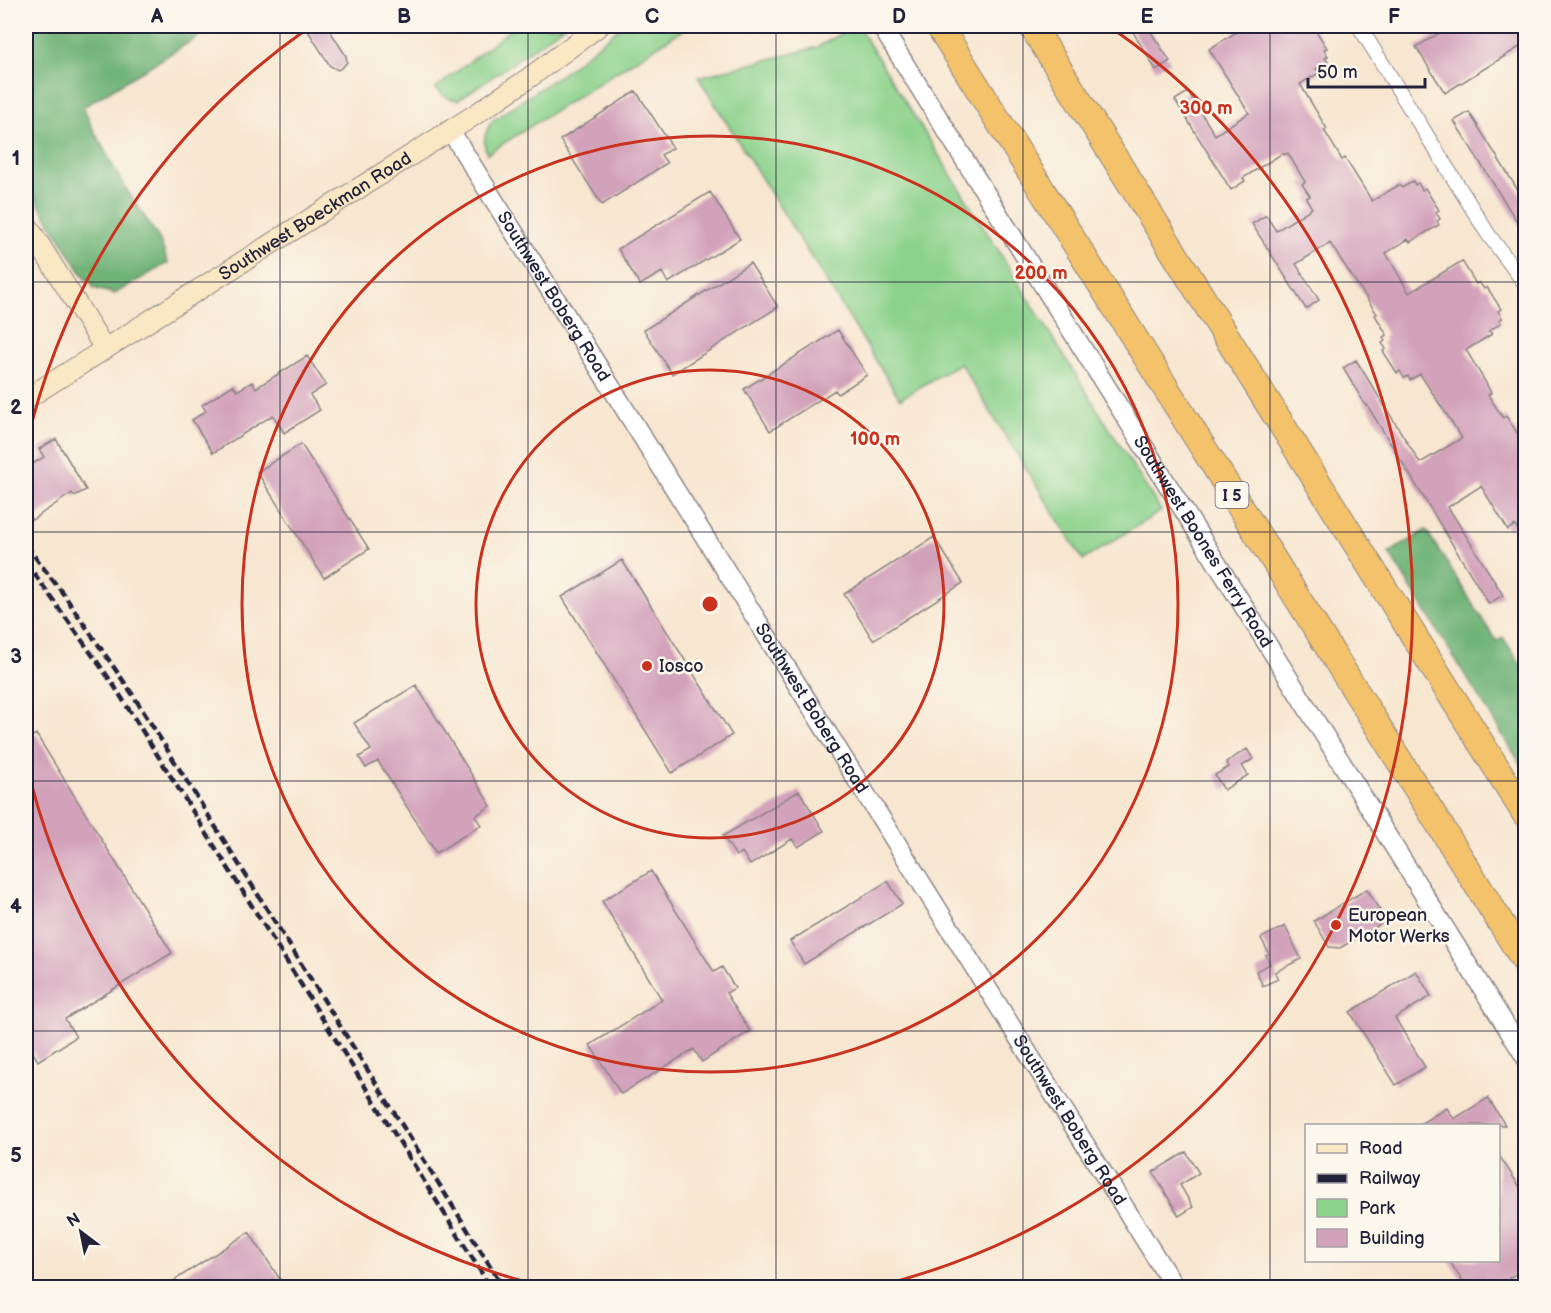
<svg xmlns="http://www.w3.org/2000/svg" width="1551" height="1313" viewBox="0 0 1551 1313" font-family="'Balsamiq Sans',sans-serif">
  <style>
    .green { fill: #8cd28c; stroke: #577a64; stroke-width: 1.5 }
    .forest { fill: #71b478; stroke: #4a6b5a; stroke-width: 1.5 }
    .building { fill: #d2a1ba }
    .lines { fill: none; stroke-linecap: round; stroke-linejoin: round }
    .minor-casing { stroke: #8c8486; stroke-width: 16 }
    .tertiary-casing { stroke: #8c8486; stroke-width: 21 }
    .secondary-casing { stroke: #8c8486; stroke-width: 22 }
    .motorway-casing { stroke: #8c8486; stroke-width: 28 }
    .minor { stroke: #fff; stroke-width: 14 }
    .tertiary { stroke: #fff; stroke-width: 18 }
    .secondary { stroke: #fae7c3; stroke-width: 20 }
    .motorway { stroke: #f3c26a; stroke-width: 26 }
    .rail { stroke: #22223b; stroke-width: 4.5; stroke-dasharray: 9 4.5; stroke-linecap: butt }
    .grid { fill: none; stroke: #22223b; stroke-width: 1.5; stroke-opacity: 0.55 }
    .ring { fill: none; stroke: #c8321e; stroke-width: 3 }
    .poi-dot { fill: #c8321e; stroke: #fbf7ec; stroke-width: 2 }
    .labels { text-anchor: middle; stroke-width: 5; stroke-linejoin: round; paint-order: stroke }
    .shield { fill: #fbf7ec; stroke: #636270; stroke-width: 1.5 }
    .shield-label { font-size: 16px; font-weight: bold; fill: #22223b }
    .street-label { font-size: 18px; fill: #22223b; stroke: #fbf7ec }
    .poi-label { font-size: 18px; fill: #22223b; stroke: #fbf7ec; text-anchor: start }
    .centre { fill: #c8321e; stroke: #fbf7ec; stroke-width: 3 }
    .ring-label { font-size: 18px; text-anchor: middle; font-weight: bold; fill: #c8321e; stroke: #fbf7ec; stroke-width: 5; stroke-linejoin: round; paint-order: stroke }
    .neatline { fill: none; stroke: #22223b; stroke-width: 2 }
    .grid-label { font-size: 20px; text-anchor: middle; font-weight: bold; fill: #22223b }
  </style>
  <rect width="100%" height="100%" fill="#fbf7ec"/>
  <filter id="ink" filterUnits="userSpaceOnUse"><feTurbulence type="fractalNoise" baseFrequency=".0167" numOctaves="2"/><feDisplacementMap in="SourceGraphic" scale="12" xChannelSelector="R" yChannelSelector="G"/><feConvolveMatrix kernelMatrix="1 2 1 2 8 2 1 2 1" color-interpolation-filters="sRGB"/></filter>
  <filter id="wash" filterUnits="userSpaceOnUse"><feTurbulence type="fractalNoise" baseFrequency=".008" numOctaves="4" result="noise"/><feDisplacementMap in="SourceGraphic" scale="24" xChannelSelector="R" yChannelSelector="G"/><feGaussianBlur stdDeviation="1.35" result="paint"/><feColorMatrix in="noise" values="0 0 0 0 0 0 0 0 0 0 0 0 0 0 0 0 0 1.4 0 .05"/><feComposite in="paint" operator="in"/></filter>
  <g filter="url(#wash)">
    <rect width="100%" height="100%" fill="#f7e6d0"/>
    <path class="green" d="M515,26H564L513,63L458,100C447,99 443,96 436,88Z
      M622,26H689L487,154C482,141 485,132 492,121L563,73Z
      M853,26H858L1161,511L1083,560L960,363L900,399L698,77L818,47Z"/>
    <path class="forest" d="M29,26H216L83,107L92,127L123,184L160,240L168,263L114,294L94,288L89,279L86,280L26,184V27Z
      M1426,530L1496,641L1503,637L1525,672V771L1389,553Z"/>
    <g id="blocks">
      <path class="building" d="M305,26H327L346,56L347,62L343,67L338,70L330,66Z
        M1144,26H1147L1170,61L1156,70L1133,32Z
        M1246,26H1313L1327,48L1324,49L1328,56L1325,58L1328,62L1316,69L1319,73L1300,84L1327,129L1324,130L1342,160L1345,158L1372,201L1399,185L1402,188L1413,181L1415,185L1418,183L1422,190L1425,188L1439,210L1436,212L1440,219L1437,221L1439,225L1410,242L1408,239L1386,253L1409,293L1462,261L1476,284L1479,282L1484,289L1487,287L1501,309L1498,311L1502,318L1499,320L1501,323L1489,331L1492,334L1466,350L1486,383L1491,393L1488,395L1503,418L1506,416L1526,446V543L1515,525L1508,530L1481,486L1448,507L1503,595L1489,604L1367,405L1366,406L1343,368L1356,360L1420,463L1462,438L1420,374L1410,380L1408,376L1404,378L1400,371L1397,373L1383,351L1386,349L1382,343L1385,341L1383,337L1387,335L1375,315L1377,314L1330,243L1296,264L1319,300L1306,309L1252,224L1266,215L1276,231L1312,208L1306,198L1310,196L1302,184L1305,182L1288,153L1284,155L1283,153L1243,178L1245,181L1231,190L1175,100L1188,92L1215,135L1249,113L1209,49Z
        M1451,26H1526V43L1445,93L1416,47Z
        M636,91L673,148L661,155L667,163L602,205L560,140Z
        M1469,112L1526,203V236L1454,121Z
        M710,192L740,239L668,283L662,272L640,285L618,249Z
        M750,263L778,307L672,374L644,330Z
        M838,330L867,375L838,394L835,390L770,431L744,389Z
        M307,356L326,385L310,395L320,410L284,433L273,415L213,453L192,420L206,411L202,405L233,385L237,391L252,382L256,388Z
        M56,439L86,490L74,496L72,493L32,520L26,512V468L44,457L39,449Z
        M301,444L369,549L324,578L257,472Z
        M934,537L963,583L873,640L844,594Z
        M622,560L732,735L672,773L562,597Z
        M416,685L491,806L475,816L481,825L436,853L378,761L366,768L359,757L371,750L354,723Z
        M36,734L172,953L65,1019L76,1037L38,1061L26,1041V740Z
        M1247,749L1253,759L1242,766L1248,775L1224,790L1215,775L1229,767L1226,762Z
        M799,791L824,831L798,847L792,839L750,865L742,852L736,856L723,836Z
        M651,871L714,972L722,967L735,988L726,993L750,1031L702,1062L694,1049L621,1094L590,1045L662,1000L602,901Z
        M888,881L902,904L804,964L790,941Z
        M1367,889L1386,921L1340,948L1329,947L1314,921Z
        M1285,926L1301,959L1275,972L1278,979L1263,986L1256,971L1270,964L1266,955L1269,954L1261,938Z
        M1416,971L1431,996L1395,1018L1425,1067L1396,1085L1350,1012Z
        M1488,1098L1505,1125H1418L1447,1108L1454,1119Z
        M1186,1152L1199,1173L1180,1185L1193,1207L1179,1216L1153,1172Z
        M1498,1154L1526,1196V1268L1509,1278L1515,1287H1466L1449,1260H1498Z
        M249,1232L285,1287H164Z"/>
    </g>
  </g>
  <g filter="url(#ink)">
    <use href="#blocks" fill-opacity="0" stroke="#8c8486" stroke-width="1.5"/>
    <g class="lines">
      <g class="minor-casing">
        <path id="minor" d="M1359,26L1488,234L1526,285"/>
      </g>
      <g class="tertiary-casing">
        <g id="tertiary">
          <path id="s1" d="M881,26L1526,1058"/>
          <path id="s2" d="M450,130L1175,1288"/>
        </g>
      </g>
      <g class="secondary-casing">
        <g id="secondary">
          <path d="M26,223L105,349"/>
          <path id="s3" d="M26,399L473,116L526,80L599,26"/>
        </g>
      </g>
      <g class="motorway-casing">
        <path id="motorway" d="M939,26L1526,963
          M1032,26L1526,815"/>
      </g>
      <use href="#minor" class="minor"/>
      <use href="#tertiary" class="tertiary"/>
      <use href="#secondary" class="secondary"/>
      <use href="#motorway" class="motorway"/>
      <path class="rail" d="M26,545L64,595L133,695L504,1288
        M26,562L113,684L491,1288"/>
    </g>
  </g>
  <path class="grid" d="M280,26V1288M528,26V1288M776,26V1288M1023,26V1288M1270,26V1288M26,282H1526M26,532H1526M26,781H1526M26,1031H1526"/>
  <g class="ring">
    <circle cx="710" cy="604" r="234"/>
    <circle cx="710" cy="604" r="468"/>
    <path d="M546 1287A702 702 0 0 1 26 762M26 446A702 702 0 0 1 307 29M1113 29A702 702 0 0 1 874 1287"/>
  </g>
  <g class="poi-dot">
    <circle cx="647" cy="666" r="6"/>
    <circle cx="1336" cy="925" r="6"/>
  </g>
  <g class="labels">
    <rect class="shield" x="1215.5" y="482" width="33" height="26" rx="4.5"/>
    <g class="shield-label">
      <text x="1232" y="501">I 5</text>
    </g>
    <g class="street-label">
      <text dy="6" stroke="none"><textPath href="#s3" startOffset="342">Southwest Boeckman Road</textPath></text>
      <text dy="6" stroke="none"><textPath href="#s2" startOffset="196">Southwest Boberg Road</textPath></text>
      <text dy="6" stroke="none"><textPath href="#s1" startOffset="608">Southwest Boones Ferry Road</textPath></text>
      <text dy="6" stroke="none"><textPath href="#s2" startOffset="682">Southwest Boberg Road</textPath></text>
      <text dy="6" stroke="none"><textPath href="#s2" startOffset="1168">Southwest Boberg Road</textPath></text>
    </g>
    <g class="poi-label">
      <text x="659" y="672">Iosco</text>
      <text x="1348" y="921">European<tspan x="1348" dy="21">Motor Werks</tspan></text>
    </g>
  </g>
  <circle cx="710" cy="604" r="9" class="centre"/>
  <g class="ring-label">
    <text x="1206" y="114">300 m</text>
    <text x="1041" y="279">200 m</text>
    <text x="875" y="445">100 m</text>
  </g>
  <rect width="1551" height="1313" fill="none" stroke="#fbf7ec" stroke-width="66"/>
  <rect x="1305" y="1124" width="195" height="138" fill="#fbf7ec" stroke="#a4a2a5" stroke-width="1.5"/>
  <rect x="1317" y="1144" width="30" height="9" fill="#fae7c3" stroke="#a4a2a5" stroke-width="1.5"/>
  <text x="1359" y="1154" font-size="18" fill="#22223b">Road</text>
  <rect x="1317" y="1174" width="30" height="9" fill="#22223b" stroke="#a4a2a5" stroke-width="1.5"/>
  <text x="1359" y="1184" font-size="18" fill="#22223b">Railway</text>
  <rect x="1317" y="1199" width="30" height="18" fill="#8cd28c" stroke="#a4a2a5" stroke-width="1.5"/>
  <text x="1359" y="1214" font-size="18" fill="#22223b">Park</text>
  <rect x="1317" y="1229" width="30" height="18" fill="#d2a1ba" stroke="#a4a2a5" stroke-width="1.5"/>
  <text x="1359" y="1244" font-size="18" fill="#22223b">Building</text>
  <g transform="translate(81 1232) rotate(328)" stroke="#fbf7ec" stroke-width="4.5" paint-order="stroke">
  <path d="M0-4.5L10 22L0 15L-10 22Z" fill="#22223b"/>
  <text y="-9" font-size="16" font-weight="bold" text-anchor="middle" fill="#22223b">N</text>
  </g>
  <path d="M1308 78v9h117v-9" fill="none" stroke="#22223b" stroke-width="3"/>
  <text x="1317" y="78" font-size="18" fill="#22223b" stroke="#fbf7ec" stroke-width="4.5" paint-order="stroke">50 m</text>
  <rect x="33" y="33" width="1485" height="1247" class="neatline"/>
  <g class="grid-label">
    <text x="157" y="23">A</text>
    <text x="404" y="23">B</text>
    <text x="652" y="23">C</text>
    <text x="899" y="23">D</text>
    <text x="1147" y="23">E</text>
    <text x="1394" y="23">F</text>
    <text x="16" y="165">1</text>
    <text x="16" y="414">2</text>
    <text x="16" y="663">3</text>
    <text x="16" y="913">4</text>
    <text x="16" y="1162">5</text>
  </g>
</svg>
